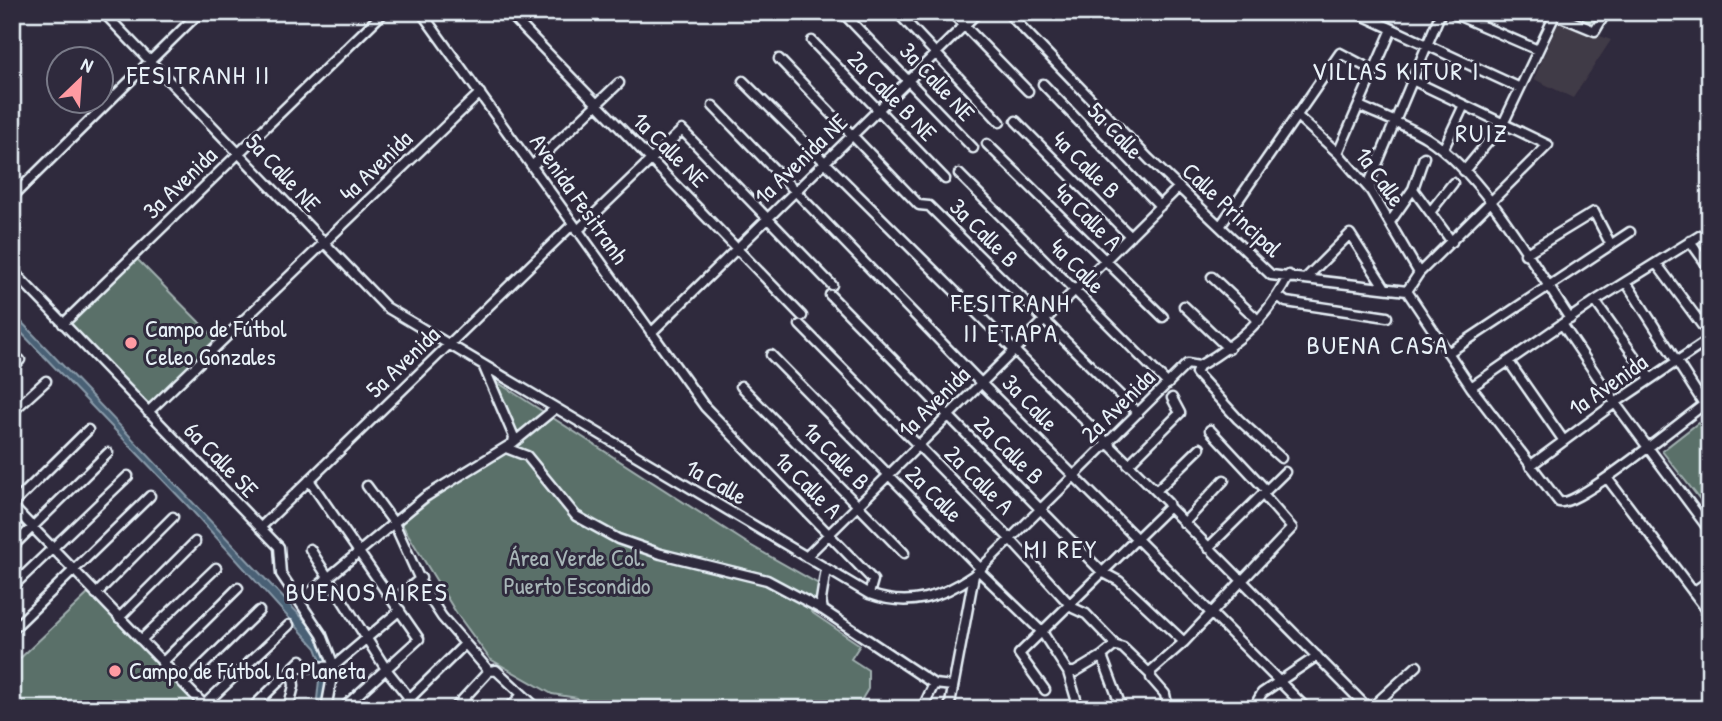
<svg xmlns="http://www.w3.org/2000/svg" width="1722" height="721" viewBox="0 0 1722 721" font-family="'Patrick Hand',sans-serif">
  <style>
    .built { fill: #413a46 }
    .green { fill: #5a6f69; stroke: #a1b0b0; stroke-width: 2 }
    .water { fill: #4a6075; stroke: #899aa9; stroke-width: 2 }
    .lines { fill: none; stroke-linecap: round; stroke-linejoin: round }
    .minor-casing { stroke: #e8f1f8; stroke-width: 13 }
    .minor { stroke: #2f2a3d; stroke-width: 8 }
    .poi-dot { fill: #ff9aa2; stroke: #2f2a3d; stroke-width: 2.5 }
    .labels { text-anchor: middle; stroke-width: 6; stroke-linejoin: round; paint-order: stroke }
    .street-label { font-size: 24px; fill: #e8f1f8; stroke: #2f2a3d }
    .poi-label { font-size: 24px; fill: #e8f1f8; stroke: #2f2a3d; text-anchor: start }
    .park-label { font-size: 24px; fill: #a8b6b8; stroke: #2f2a3d }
    .neighbourhood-label { font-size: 26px; letter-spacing: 2px; fill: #e8f1f8; stroke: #2f2a3d }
  </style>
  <rect width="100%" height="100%" fill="#2f2a3d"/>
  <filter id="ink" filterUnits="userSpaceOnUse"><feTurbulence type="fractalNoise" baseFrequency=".0143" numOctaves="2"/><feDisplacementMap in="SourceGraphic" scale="14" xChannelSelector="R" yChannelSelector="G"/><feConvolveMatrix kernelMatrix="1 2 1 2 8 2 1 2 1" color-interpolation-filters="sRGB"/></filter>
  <g filter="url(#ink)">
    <path class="built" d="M1559,21L1611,40L1573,98L1534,79Z"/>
    <path class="green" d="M1564,12H1601L1594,26Z
      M136,258L218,341L147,411L65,325Z
      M497,382L750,545L822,586L811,612L860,645L851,659L868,670V689L856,709H587L577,698L552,694L490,659L457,614L401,523L439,494L520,442Z
      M1698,423L1710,438V512L1662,451Z
      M91,591L203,709H12V666Z"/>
    <path class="water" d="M12,312L312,628L329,661L323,709H316L321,661L316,648L187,505L12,323Z"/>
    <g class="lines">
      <g class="minor-casing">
        <path id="minor" d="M103,12L386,307L869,594C908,608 941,598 974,575L1187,364L1199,366C1239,343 1268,317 1289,275
          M421,12L705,407L873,580L869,594
          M508,12L802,316
          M842,12L973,148
          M897,12L1000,122
          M951,12L1028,91
          M1007,12L1149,159L1271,275L1407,291L1471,387L1559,502C1578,507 1686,417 1710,400
          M1450,12L1538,50
          M1549,12L1595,31L1606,12
          M1362,15L1520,88
          M812,41L945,179
          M779,59L919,205L929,206L1138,413
          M743,81L1168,503L1169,507L1019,654L1045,690
          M1043,84L1160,206
          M713,106L974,376L1307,709
          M1359,106C1381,116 1406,125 1427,138C1481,172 1534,265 1570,319
          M1296,115L1338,153L1371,191L1419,273
          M1016,121L1130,236
          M987,144L1163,317
          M1443,150L1464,105
          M1338,153L1392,29
          M532,166L619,83
          M1464,171L1503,124L1555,15
          M959,174L1168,384
          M1413,189L1452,242
          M1371,191L1370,181L1441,12
          M12,197L200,12
          M1431,211L1453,183
          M1390,222L1413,189L1424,157
          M1221,225L1340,53L1374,71
          M577,231L682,130L832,285
          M1690,241L1710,269
          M1525,254L1594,212L1611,245
          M1656,263L1710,336
          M12,270L279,547L281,574L322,635L334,666L326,709
          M1212,277L1259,321
          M1306,278L1350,234L1385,288
          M1626,282L1704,404
          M1407,291L1419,273L1548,145L1412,80
          M830,295L1102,572L1119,581L1184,642
          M1278,296L1286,302L1387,317
          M1595,301L1650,378
          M1184,306L1229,349
          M63,324L384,12
          M1562,324L1615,403L1710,531
          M800,325L1011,540L1073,608L1086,614L1113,642V647L1102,656L1122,709
          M651,333L978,12
          M1448,353L1630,232
          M771,355L981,569
          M1509,362L1564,441
          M1199,366L1196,373L1238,419L1281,458
          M12,368L20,360
          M741,386L904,553
          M1471,387L1595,301L1701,235
          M12,412L46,381
          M148,412L480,93
          M1210,430L1266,490
          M513,443L556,408
          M506,448L527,456L576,516L618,539L661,554L767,580L823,610
          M1128,465L1180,413L1172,398
          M1530,466L1615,403L1710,339
          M1607,478L1710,614
          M309,480L419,639L342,709
          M367,486L394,523L425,591L442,617L489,671L496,670L538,709
          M1156,491L1200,448
          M12,505L88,430
          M12,506L208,709
          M1169,507L1367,707L1373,706L1417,666
          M1184,523L1224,480
          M260,528L573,224
          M12,547L108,453
          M1208,548L1285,472
          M310,549L386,669L418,709
          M806,557L1179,187
          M826,569L821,600L823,610L934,684L953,686
          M979,571L1042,632L1068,672H1075L1102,656
          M12,587L128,476
          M1693,592L1710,580
          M96,594L173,517
          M394,600L421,578
          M300,601L425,497L513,443L514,437L483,365
          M119,618L195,542
          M12,630L150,496
          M141,640L216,568
          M1114,645L1123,648L1151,675
          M162,663L238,588
          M1068,672L1079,709
          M184,684L259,611
          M204,705L289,625
          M251,709L301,660
          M288,709L294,686L292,668L334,666L400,610
          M399,709L465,644
          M454,709L489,671
          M508,709L522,695
          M922,709L934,684
          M949,709L974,575
          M1168,709L1165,694L1151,678V671L1184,642L1292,528L1264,496
          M1265,709L1258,700L1262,693L1317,656"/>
      </g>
      <use href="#minor" class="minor"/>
    </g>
  </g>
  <g class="poi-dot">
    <circle cx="131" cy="343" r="7"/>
    <circle cx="115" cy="671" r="7"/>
  </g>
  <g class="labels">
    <g class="street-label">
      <text transform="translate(937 82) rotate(47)" y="8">3a Calle NE</text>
      <text transform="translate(892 96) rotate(46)" y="8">2a Calle B NE</text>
      <text transform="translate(1115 131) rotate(46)" y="8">5a Calle</text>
      <text transform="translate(670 150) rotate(45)" y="8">1a Calle NE</text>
      <text transform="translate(801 159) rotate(-44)" y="8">1a Avenida NE</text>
      <text transform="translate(1086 165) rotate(45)" y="8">4a Calle B</text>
      <text transform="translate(376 166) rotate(-44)" y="8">4a Avenida</text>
      <text transform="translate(283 173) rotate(47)" y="8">5a Calle NE</text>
      <text transform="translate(1380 177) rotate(54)" y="8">1a Calle</text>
      <text transform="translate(180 183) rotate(-44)" y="8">3a Avenida</text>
      <text transform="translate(579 199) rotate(55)" y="8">Avenida Fesitranh</text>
      <text transform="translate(1232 210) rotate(43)" y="8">Calle Principal</text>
      <text transform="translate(1088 217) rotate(45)" y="8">4a Calle A</text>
      <text transform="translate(984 233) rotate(45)" y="8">3a Calle B</text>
      <text transform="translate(1077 266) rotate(45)" y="8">4a Calle</text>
      <text transform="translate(403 362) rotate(-44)" y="8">5a Avenida</text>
      <text transform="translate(1608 385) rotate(-35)" y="8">1a Avenida</text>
      <text transform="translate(934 402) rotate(-45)" y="8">1a Avenida</text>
      <text transform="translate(1030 403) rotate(46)" y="8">3a Calle</text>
      <text transform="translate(1118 406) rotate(-45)" y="8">2a Avenida</text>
      <text transform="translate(1009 450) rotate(45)" y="8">2a Calle B</text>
      <text transform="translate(836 456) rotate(46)" y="8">1a Calle B</text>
      <text transform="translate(221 460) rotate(46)" y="8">6a Calle SE</text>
      <text transform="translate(979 480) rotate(45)" y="8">2a Calle A</text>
      <text transform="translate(716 482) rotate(30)" y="8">1a Calle</text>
      <text transform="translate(808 485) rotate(45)" y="8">1a Calle A</text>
      <text transform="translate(934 494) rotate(45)" y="8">2a Calle</text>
    </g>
    <g class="poi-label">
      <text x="145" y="337">Campo de Fútbol<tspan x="145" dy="28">Celeo Gonzales</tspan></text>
      <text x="129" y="679">Campo de Fútbol La Planeta</text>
    </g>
    <g class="park-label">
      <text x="577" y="566">Área Verde Col.<tspan x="577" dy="28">Puerto Escondido</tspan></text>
    </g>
    <g class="neighbourhood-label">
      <text x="1396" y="80">VILLAS KITUR I</text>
      <text x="199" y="84">FESITRANH II</text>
      <text x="1482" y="142">RUIZ</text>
      <text x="1011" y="312">FESITRANH<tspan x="1011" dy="30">II ETAPA</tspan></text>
      <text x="1378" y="354">BUENA CASA</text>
      <text x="1061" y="558">MI REY</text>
      <text x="367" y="601">BUENOS AIRES</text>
    </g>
  </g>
  <rect width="1722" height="721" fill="none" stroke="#2f2a3d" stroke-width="42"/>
  <rect x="21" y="21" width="1680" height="679" fill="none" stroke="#e8f1f8" stroke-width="2.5" filter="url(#ink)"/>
  <g transform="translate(80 80) rotate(25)"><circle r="33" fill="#2f2a3d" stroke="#797a88" stroke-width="2"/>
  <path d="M0-5L12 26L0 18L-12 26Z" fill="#ff9aa2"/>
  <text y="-10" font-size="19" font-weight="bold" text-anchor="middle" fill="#e8f1f8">N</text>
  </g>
</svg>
